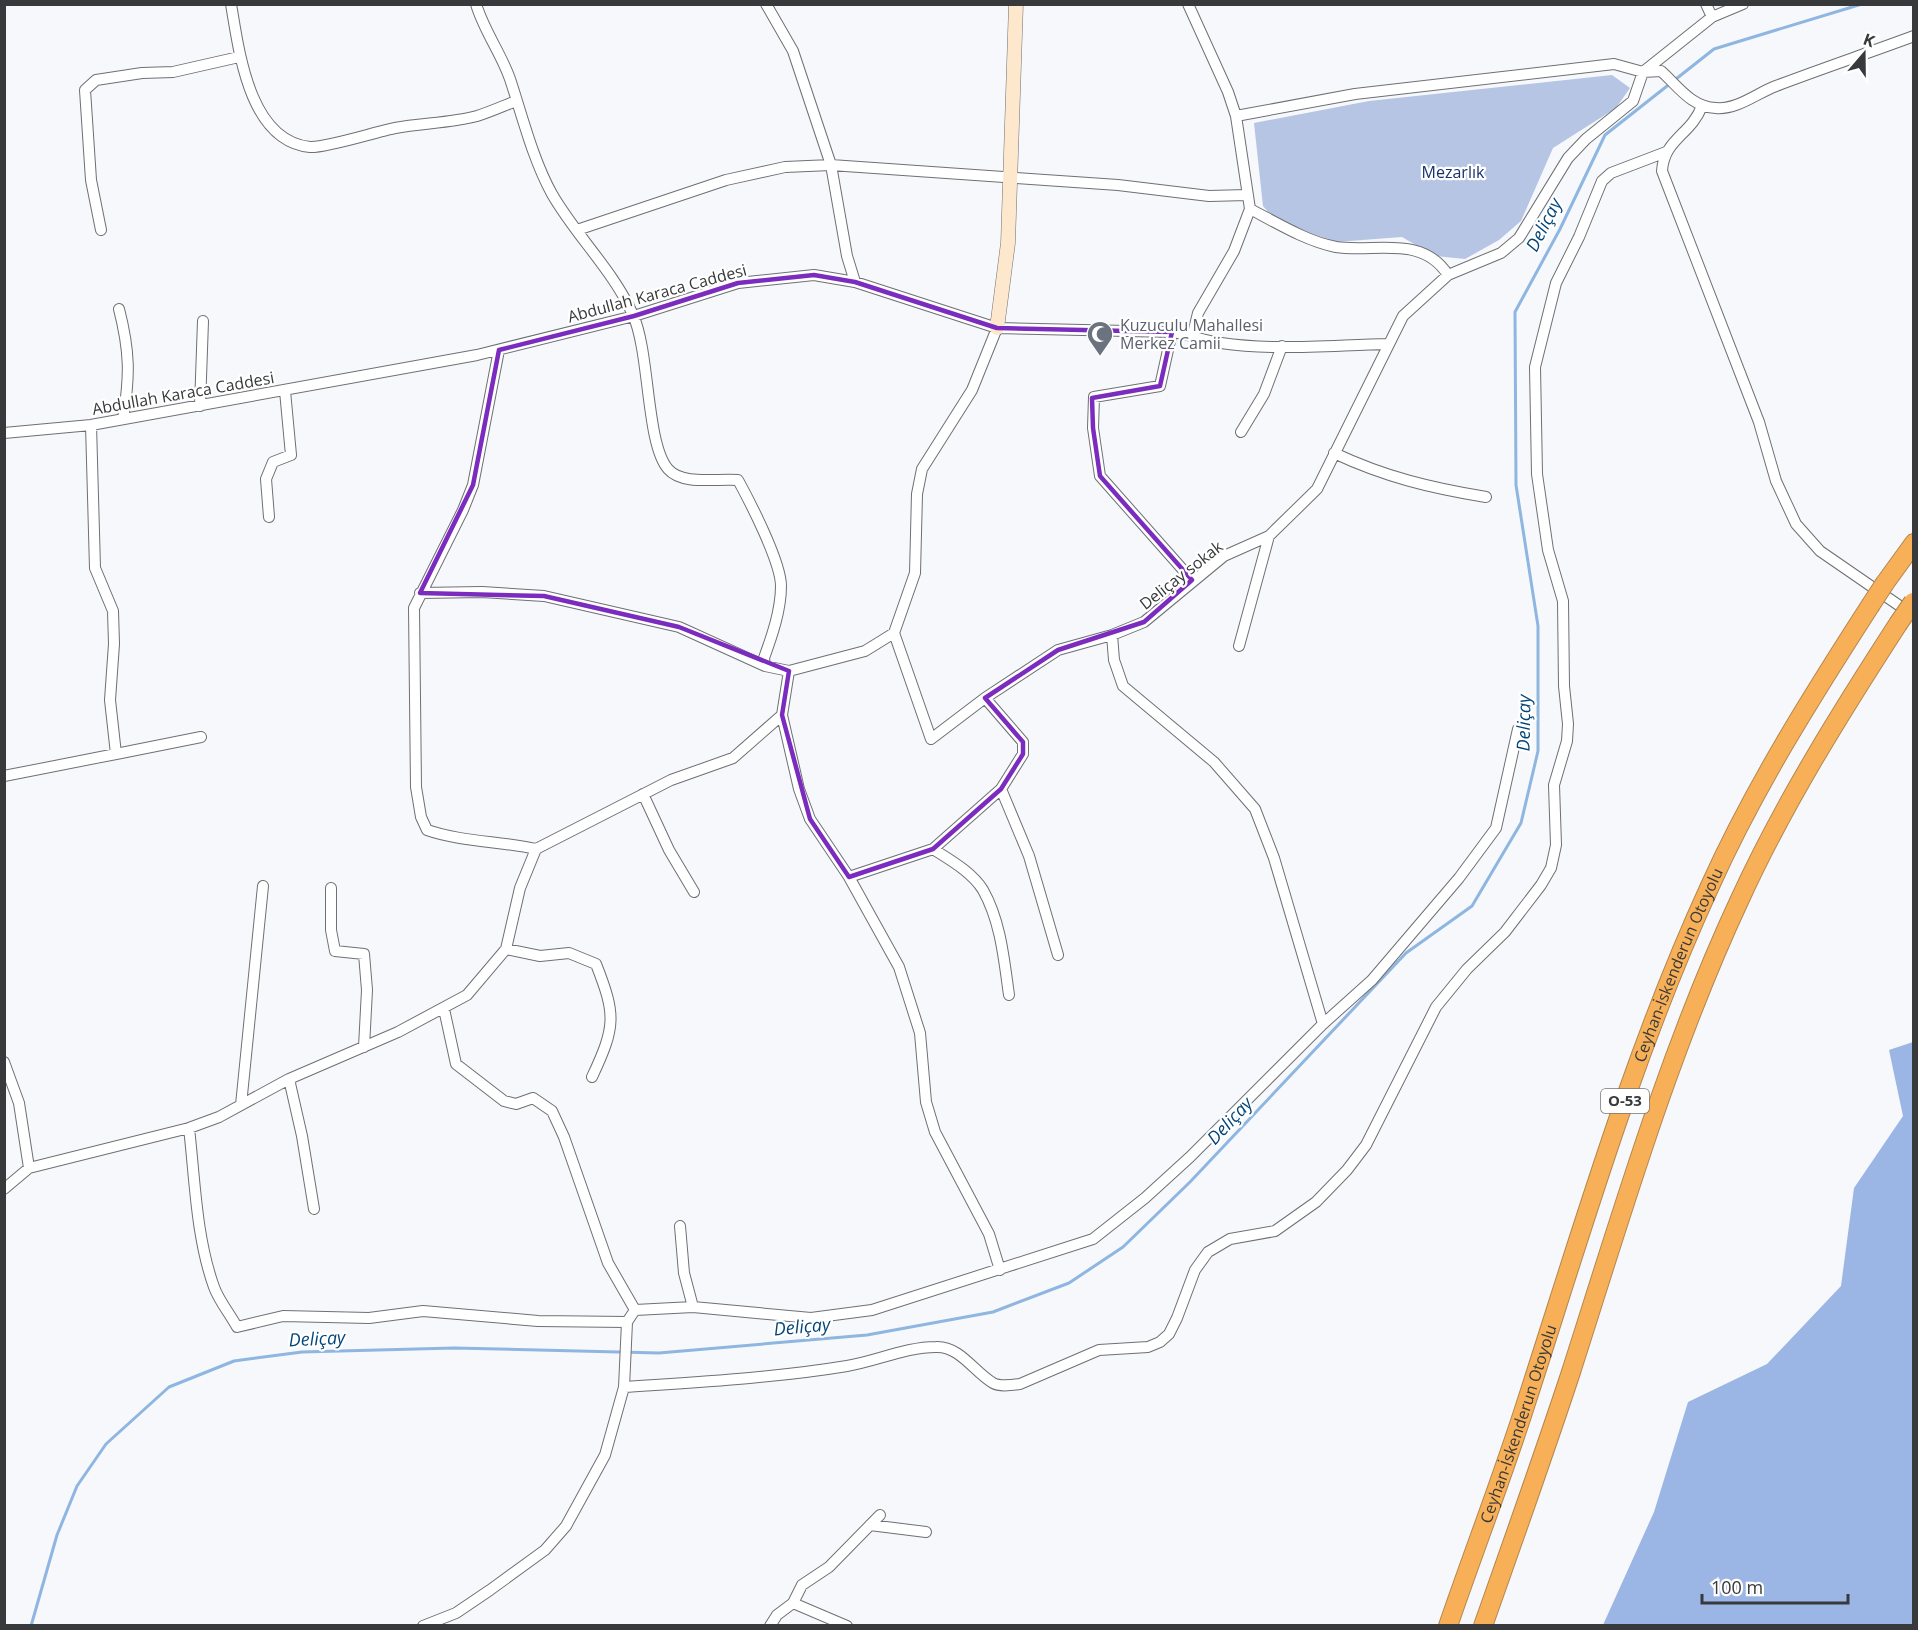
<svg xmlns="http://www.w3.org/2000/svg" width="1918" height="1630" viewBox="0 0 1918 1630" font-family="'Open Sans',sans-serif">
  <style>
    .green { fill: #b5c5e3 }
    .forest { fill: #9bb5e4 }
    .lines { fill: none; stroke-linecap: round; stroke-linejoin: round }
    .stream { stroke: #8eb6e0; stroke-width: 3 }
    .street-casing { stroke: #6e7073; stroke-width: 12 }
    .secondary-casing { stroke: #6e7073; stroke-width: 15 }
    .highway-casing { stroke: #b4864e; stroke-width: 20 }
    .street { stroke: #fff; stroke-width: 10 }
    .secondary { stroke: #fde7cd; stroke-width: 14 }
    .highway { stroke: #f7b058; stroke-width: 18 }
    .highway-bridge-casing { stroke: #b4864e; stroke-width: 20; stroke-linecap: butt }
    .highway-bridge { stroke: #f7b058; stroke-width: 18 }
    .marked { fill: none; stroke: #7b2cbf; stroke-width: 4.5; stroke-linejoin: round }
    .labels { text-anchor: middle; stroke-width: 4.5; stroke-linejoin: round; paint-order: stroke }
    .shield { fill: #fff; stroke: #747475; stroke-width: 1.5 }
    .shield-label { font-size: 15px; font-weight: bold; fill: #38393a }
    .park-label { font-size: 16px; fill: #17336c; stroke: #fff }
    .street-label { font-size: 16px; fill: #38393a; stroke: #fff }
    .worship-label { font-size: 16px; fill: #5b616d; stroke: #fff; text-anchor: start }
    .water-label { font-size: 18px; font-style: italic; fill: #034578; stroke: #fff }
  </style>
  <rect width="100%" height="100%" fill="#f6f8fc"/>
  <path class="green" d="M1612,75L1630,88L1616,108L1553,148L1521,221L1499,240L1465,259L1435,256L1402,237L1336,242L1275,220L1263,206L1254,123L1369,101Z"/>
  <path class="forest" d="M1913,1042V1625H1603L1654,1512L1688,1402L1767,1364L1841,1286L1854,1188L1903,1116L1889,1050Z"/>
  <g class="lines">
    <path class="stream" d="M31,1626L57,1535L77,1486L106,1444L169,1387L234,1361L302,1352L454,1348L659,1353L867,1335L993,1312L1069,1283L1123,1247L1190,1182L1406,953L1472,906L1521,823L1538,751V626L1516,485L1515,312L1560,229L1605,135L1714,49L1862,4"/>
    <g class="street-casing">
      <path id="street" d="M231,4C239,51 249,141 310,147C326,148 375,132 395,128C422,123 451,123 477,116C490,112 503,106 516,101
        M476,4C484,31 501,53 510,79C522,115 533,160 552,194C576,236 613,270 633,315C650,352 646,444 668,469C683,486 717,478 738,480C750,502 781,562 781,586C781,610 772,636 764,658L765,666
        M766,4L793,51L831,165L847,256L855,282
        M1188,4L1228,92L1236,116L1250,209L1234,251L1198,313L1193,334
        M1706,4L1712,17
        M1702,106C1691,135 1664,139 1662,171L1759,422L1776,481L1796,524L1820,551L1910,613
        M1236,116L1355,94L1614,64L1643,72L1661,71C1678,86 1691,107 1716,108C1737,110 1757,93 1776,86C1821,69 1868,53 1914,36
        M1250,209C1277,223 1306,241 1336,247C1374,253 1422,234 1448,275
        M101,230L91,180L85,90L96,80L142,73L173,72L239,57
        M577,230L726,180L785,167L831,165L1118,185L1209,196L1247,195
        M119,309C130,352 130,376 123,419
        M1172,332L1160,386L1094,397L1093,428L1100,476L1192,580
        M499,350L473,485L463,510L414,608L416,787L421,817L427,830C462,842 500,841 536,849
        M200,406L203,321
        M1241,432L1264,394L1282,346
        M4,433L91,425L477,355L634,316L738,283L814,275L855,282L997,328L1172,332C1189,334 1204,341 1221,343C1275,351 1333,345 1388,344
        M1334,453C1385,477 1431,488 1486,497
        M269,517L266,479L273,462L291,455L285,391
        M420,593L482,592L544,596L679,627L765,666L789,671L865,651L894,633L915,573L917,494L922,469L972,390L997,328
        M894,633L931,739L985,698L1058,650L1112,635L1144,622L1224,556L1269,536L1317,489L1403,316L1448,275L1501,253L1519,238L1568,158L1586,139L1633,101L1643,72L1712,17L1743,4
        M1112,635L1114,660L1123,686L1214,762L1255,809L1274,858L1323,1024
        M1239,646L1269,536
        M782,715L799,789L810,819L849,877L899,967L920,1033L926,1102L935,1132L989,1234L1000,1270
        M116,754L201,737
        M4,776L116,754L110,700L114,644L113,611L95,568L91,425
        M1001,789L1029,856L1058,955
        M643,794L669,850L694,892
        M933,849C950,860 972,872 983,890C1001,922 1004,960 1009,995
        M849,877L933,849L1001,789L1023,754V742L985,698
        M331,888V930L335,951L364,954L367,990L364,1047
        M506,949L540,956L569,953L596,964C616,1015 616,1026 592,1077
        M4,1062L19,1103L29,1168
        M289,1079L302,1136L314,1209
        M241,1105L263,886
        M189,1128C195,1180 196,1237 214,1287C219,1301 230,1314 237,1327L283,1316L369,1318L423,1311L538,1321L627,1322
        M4,1189L29,1168L189,1128L219,1117L289,1079L398,1032L467,995L506,949L520,888L536,849L671,780L733,758L782,715L789,671
        M680,1226L684,1273L693,1307
        M635,1310L693,1307L811,1318L872,1310L1093,1239L1145,1198L1190,1157L1323,1024L1372,980L1459,878L1496,828L1518,729
        M624,1387C698,1382 774,1378 847,1366C877,1361 906,1347 936,1347C960,1346 974,1372 993,1383C1000,1387 1012,1385 1020,1384L1099,1350L1148,1347L1160,1342L1169,1334L1177,1318L1195,1270L1208,1252L1230,1239L1275,1231L1316,1202L1347,1170L1366,1145L1436,1007L1467,969L1505,932L1541,885L1551,868L1556,845L1554,785L1567,741L1568,724L1564,686L1563,601L1548,550L1537,474L1535,367L1556,283L1579,237L1602,181L1611,173L1666,152
        M870,1525L926,1532
        M423,1626L456,1613L490,1590L545,1550L566,1526L605,1455L624,1387L627,1322L635,1310L608,1263L564,1137L552,1111L533,1098L516,1104L504,1101L456,1064L444,1009
        M770,1626L777,1615L793,1603
        M847,1626L793,1603L802,1585L829,1567L880,1515"/>
    </g>
    <g class="secondary-casing">
      <path id="secondary" d="M997,328L1008,243L1016,4"/>
    </g>
    <g class="highway-casing">
      <g id="highway">
        <path d="M1885,583L1914,543"/>
        <path id="s1" d="M1448,1626C1474,1550 1503,1476 1527,1400C1583,1227 1634,1051 1710,886C1754,788 1812,696 1870,606"/>
        <path d="M1483,1626C1513,1541 1543,1457 1571,1372C1622,1213 1669,1051 1740,899C1784,803 1841,712 1898,624"/>
      </g>
    </g>
    <use href="#street" class="street"/>
    <use href="#secondary" class="secondary"/>
    <use href="#highway" class="highway"/>
    <g class="highway-bridge-casing">
      <path id="highway-bridge" d="M1870,606L1885,583
        M1898,624L1913,602"/>
    </g>
    <use href="#highway-bridge" class="highway-bridge"/>
  </g>
  <path class="marked" d="M814,275L855,282L997,328L1172,332L1160,386L1092,398L1093,428L1100,476L1192,580L1144,622L1058,650L985,698L1023,742V754L1001,789L933,849L849,877L810,819L782,715L789,671L679,627L544,596L420,593L473,485L499,350L634,316L738,283Z"/>
  <defs>
    <g id="mosque-pin" transform="scale(1.35)"><path d="M0 17L-7.5 6A9.5 9.5 0 1 1 7.5 6Z" fill="#6b7280" stroke="#fff"/><path d="M3.5-4.9A6 6 0 1 0 3.5 4.9A5 5 0 1 1 3.5-4.9Z" fill="#fff"/></g>
  </defs>
  <g fill-rule="evenodd">
    <use href="#mosque-pin" x="1100" y="334"/>
  </g>
  <g class="labels">
    <rect class="shield" x="1601" y="1089" width="48" height="24" rx="4.5"/>
    <g class="shield-label">
      <text x="1625" y="1106">O-53</text>
    </g>
    <g class="park-label">
      <text x="1453" y="178">Mezarlık</text>
    </g>
    <g class="street-label">
      <text transform="translate(657 293) rotate(-15)" y="6">Abdullah Karaca Caddesi</text>
      <text transform="translate(183 393) rotate(-10)" y="6">Abdullah Karaca Caddesi</text>
      <text transform="translate(1181 575) rotate(-38)" y="6">Deliçay sokak</text>
      <text dy="6" stroke="none"><textPath href="#s1" startOffset="700">Ceyhan-İskenderun Otoyolu</textPath></text>
      <text dy="6" stroke="none"><textPath href="#s1" startOffset="214">Ceyhan-İskenderun Otoyolu</textPath></text>
    </g>
    <g class="worship-label">
      <text x="1120" y="331">Kuzuculu Mahallesi<tspan x="1120" dy="18">Merkez Camii</tspan></text>
    </g>
    <g class="water-label">
      <text transform="translate(1544 225) rotate(-63)" y="6">Deliçay</text>
      <text transform="translate(1524 723) rotate(-89)" y="6">Deliçay</text>
      <text transform="translate(1230 1121) rotate(-47)" y="6">Deliçay</text>
      <text transform="translate(802 1327) rotate(-5)" y="6">Deliçay</text>
      <text transform="translate(317 1339) rotate(-3)" y="6">Deliçay</text>
    </g>
  </g>
  <rect width="1918" height="1630" fill="none" stroke="#38393a" stroke-width="12"/>
  <g transform="translate(1864 54) rotate(20)" stroke="#ffffff" stroke-width="4.5" paint-order="stroke">
  <path d="M0-4.5L10 22L0 15L-10 22Z" fill="#38393a"/>
  <text y="-9" font-size="16" font-weight="bold" text-anchor="middle" fill="#38393a">K</text>
  </g>
  <path d="M1702 1594v9h146v-9" fill="none" stroke="#38393a" stroke-width="3"/>
  <text x="1711" y="1594" font-size="18" fill="#38393a" stroke="#ffffff" stroke-width="4.5" paint-order="stroke">100 m</text>
</svg>
